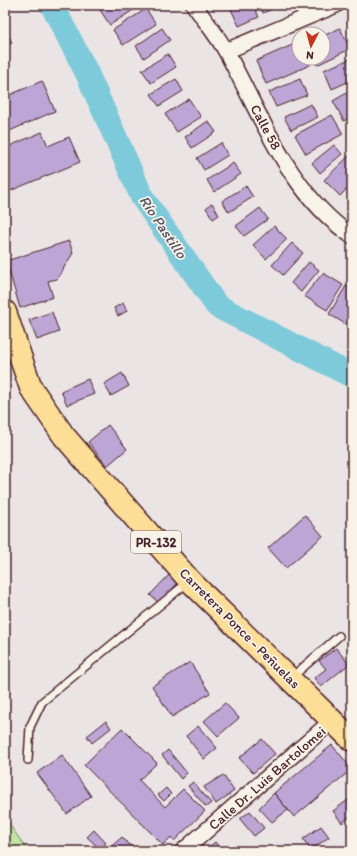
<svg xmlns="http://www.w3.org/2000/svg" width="357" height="856" viewBox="0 0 357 856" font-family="Itim,sans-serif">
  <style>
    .green { fill: #bee7a4; stroke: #848368 }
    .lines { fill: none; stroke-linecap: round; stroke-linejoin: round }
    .river { stroke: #7ccada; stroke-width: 24 }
    .building { fill: #bda6d5; stroke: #4a1f2b }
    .service-casing { stroke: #4a1f2b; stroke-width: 10 }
    .minor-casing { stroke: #4a1f2b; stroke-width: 18 }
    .primary-casing { stroke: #4a1f2b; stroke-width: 25 }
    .service { stroke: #f7f3e8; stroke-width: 7 }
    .minor { stroke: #f7f3e8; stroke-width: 15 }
    .primary { stroke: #fcde96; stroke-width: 22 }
    .labels { text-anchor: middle; stroke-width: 3.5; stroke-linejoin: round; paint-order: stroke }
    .shield { fill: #f7f3e8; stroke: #7e5f64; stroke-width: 1 }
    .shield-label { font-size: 13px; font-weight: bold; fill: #4a1f2b }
    .street-label { font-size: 14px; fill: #4a1f2b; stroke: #f7f3e8 }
    .water-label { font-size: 15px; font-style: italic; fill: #595260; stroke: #f7f3e8 }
  </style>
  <rect width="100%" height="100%" fill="#ebe4e4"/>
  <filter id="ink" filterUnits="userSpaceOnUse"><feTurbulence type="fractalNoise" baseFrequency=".025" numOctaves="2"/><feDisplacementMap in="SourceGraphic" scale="8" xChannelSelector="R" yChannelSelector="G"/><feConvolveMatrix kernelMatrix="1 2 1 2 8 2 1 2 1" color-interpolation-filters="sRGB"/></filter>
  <g filter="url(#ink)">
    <path class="green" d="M5,818L28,851H5Z"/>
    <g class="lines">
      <path class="river" d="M52,5L86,71L142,197L217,306L352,376"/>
    </g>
    <path class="building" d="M102,5H141L110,25L98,7Z
      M229,5H253L259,17L239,26Z
      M259,5H282L263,13Z
      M146,9L156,24L123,45L113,30Z
      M5,27L12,43L5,46Z
      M162,28L170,40L144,58L136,46Z
      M340,28L350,49L317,65L313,58H323V36Z
      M299,42V58H307L310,65L266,84L256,61Z
      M168,54L176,67L151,83L142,70Z
      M352,58V80L332,89L324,70Z
      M176,79L183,91L159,106L151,94Z
      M300,79L307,95L276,107L269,92Z
      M42,81L55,111L5,133V97Z
      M352,90V116L344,121L333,101Z
      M189,99L201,117L177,132L165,114Z
      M311,104L318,117L291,130L284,117Z
      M332,115L343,134L306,154L295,135Z
      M208,121L216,132L192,148L185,137Z
      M42,132L48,146L69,137L80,162L5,193V148Z
      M221,143L228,155L204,170L197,158Z
      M334,145L342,154L320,173L312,163Z
      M352,153V184L340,196L324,180Z
      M233,163L241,174L214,192L207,180Z
      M246,186L253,197L229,212L222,201Z
      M212,203L219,215L213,219L206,208Z
      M260,208L268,219L244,236L236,226Z
      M274,226L287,239L266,259L253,245Z
      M69,241L73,253L57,279L48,281L53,297L20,308L6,261Z
      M292,243L303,253L283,275L272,265Z
      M309,262L319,270L301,292L291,283Z
      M323,273L343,285L327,310L304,296Z
      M346,286L352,290V322L347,330V325L329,314Z
      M123,303L127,311L118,316L114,308Z
      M52,312L59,332L37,340L29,320Z
      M122,373L129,386L111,396L104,384Z
      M88,379L94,394L67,405L61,391Z
      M108,425L127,449L107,466L88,442Z
      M305,515L323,536L286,568L268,548Z
      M169,575L178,583L159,603L150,595Z
      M336,648L349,664L321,687L314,678L326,669L319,661Z
      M190,662L210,693L172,717L152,686Z
      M225,703L239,718L218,736L204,721Z
      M106,721L111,728L92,743L87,736Z
      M198,726L217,748L204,759L186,736Z
      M122,728L157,763L139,780L165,807L183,789L205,811L174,841L171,837L163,845L84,765Z
      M262,739L275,754L253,773L239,758Z
      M332,745L352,769L294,817L274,793Z
      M168,750L187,773L181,779L162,755Z
      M62,755L91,796L67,814L37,773Z
      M223,775L234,791L216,804L204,787Z
      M193,782L211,803L206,807L188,786Z
      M166,788L171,794L164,801L158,795Z
      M274,793L288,810L272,822L259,808Z
      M352,797V815L342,823L333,811Z
      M250,811L264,828L254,836L240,819Z
      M321,826L329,837L311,850L303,839Z
      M94,830L106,843L100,849L87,837Z
      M122,837L135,851H106Z
      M215,842L222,851H204Z"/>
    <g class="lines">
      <g class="service-casing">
        <path id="service" d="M292,677L339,636
          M28,760L30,727L42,702L188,582"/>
      </g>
      <g class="minor-casing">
        <path id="minor" d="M194,5C205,21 218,36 227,53C262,117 289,193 352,236
          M226,51L336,5
          M183,851L333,720"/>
      </g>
      <g class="primary-casing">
        <path id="primary" d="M5,312L31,388L64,436L190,581L352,740"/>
      </g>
      <use href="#service" class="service"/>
      <use href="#minor" class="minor"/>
      <use href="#primary" class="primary"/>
    </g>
  </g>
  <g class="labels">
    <rect class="shield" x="131" y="531" width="50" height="22" rx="3"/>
    <g class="shield-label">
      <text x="156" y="547">PR-132</text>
    </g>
    <g class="street-label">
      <text transform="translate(266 127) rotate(62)" y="5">Calle 58</text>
      <text transform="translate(240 628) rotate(45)" y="5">Carretera Ponce - Peñuelas</text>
      <text transform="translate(267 778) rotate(-41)" y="5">Calle Dr. Luis Bartolomei</text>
    </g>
    <g class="water-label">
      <text transform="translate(163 227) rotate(56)" y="5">Río Pastillo</text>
    </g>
  </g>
  <rect width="357" height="856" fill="none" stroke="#f7f3e8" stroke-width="20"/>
  <rect x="10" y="10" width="337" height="836" fill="none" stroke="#4a1f2b" stroke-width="1.5" filter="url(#ink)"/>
  <g transform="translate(311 46) rotate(186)"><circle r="19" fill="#f7f3e8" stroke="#b29e9c"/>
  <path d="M0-3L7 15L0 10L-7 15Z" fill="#c8321e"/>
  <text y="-6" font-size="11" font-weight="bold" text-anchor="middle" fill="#4a1f2b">N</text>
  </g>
</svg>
